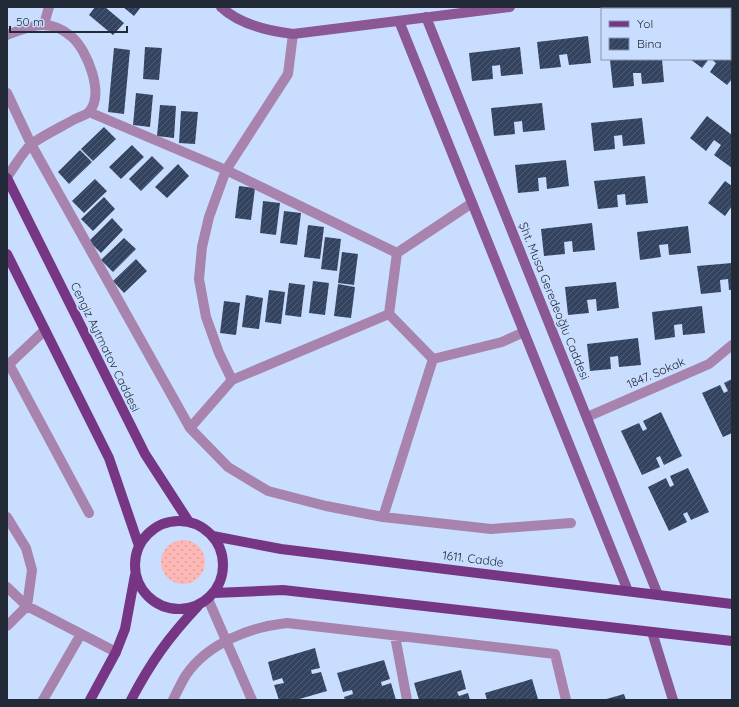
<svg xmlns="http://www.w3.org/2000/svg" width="739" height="707" viewBox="0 0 739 707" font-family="Quicksand,sans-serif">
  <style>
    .grass { fill: url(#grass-dots) }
    .building { fill: url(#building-hatch) }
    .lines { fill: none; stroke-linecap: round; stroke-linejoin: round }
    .street { stroke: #a783ad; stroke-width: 10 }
    .secondary { stroke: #8b5895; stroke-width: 10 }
    .primary { stroke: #773683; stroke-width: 10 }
    .labels { text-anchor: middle; stroke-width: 4; stroke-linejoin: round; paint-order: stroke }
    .street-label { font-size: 12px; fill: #222a37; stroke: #c9ddff }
  </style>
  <defs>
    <pattern id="grass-dots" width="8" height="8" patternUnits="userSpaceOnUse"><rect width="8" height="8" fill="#fdb8b6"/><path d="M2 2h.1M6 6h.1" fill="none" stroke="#d99e9d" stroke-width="1.8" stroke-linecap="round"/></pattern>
    <pattern id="building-hatch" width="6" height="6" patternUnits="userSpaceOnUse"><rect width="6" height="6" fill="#344460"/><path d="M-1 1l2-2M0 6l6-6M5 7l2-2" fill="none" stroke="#4f5d74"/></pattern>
  </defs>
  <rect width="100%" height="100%" fill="#c9ddff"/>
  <path class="grass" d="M161 562a22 22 0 1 1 44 0a22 22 0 1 1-44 0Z"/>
  <path class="building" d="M95,7H105L124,23L113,35L89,15Z
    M123,7H141L134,16Z
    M588,36L591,63L569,65L567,54L559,55L561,67L540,69L537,42Z
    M145,47L162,48L159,80L143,79Z
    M520,47L523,74L501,76L500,65L492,66L493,79L472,81L469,53Z
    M114,48L130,50L124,114L108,112Z
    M730,54L732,56V79L727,85L710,72L716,63L711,59H730Z
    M624,59H662L664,82L642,84L641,73H633L634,86L613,88L610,60Z
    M690,59H709L702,68Z
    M136,93L153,95L150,127L133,125Z
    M542,103L545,130L523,132L522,121L514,122L515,134L494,136L491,108Z
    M160,105L176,106L174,138L157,136Z
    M181,111L198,112L195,144L179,143Z
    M707,116L732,135V168L714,155L721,145L714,140L706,151L690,138Z
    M642,118L645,144L623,146L622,135L614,136L615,149L594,151L591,123Z
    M104,127L116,139L93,161L81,149Z
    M132,145L144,157L121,179L109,167Z
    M80,150L92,162L69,184L58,172Z
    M152,156L164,168L141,191L129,179Z
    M566,160L569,186L547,189L546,177L538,178L539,191L518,193L515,165Z
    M178,164L189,176L167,198L155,187Z
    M645,176L648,203L626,205L625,194L617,195L618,207L598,209L594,181Z
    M95,179L107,191L84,213L72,201Z
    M725,181L732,186V206L725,216L708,203Z
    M239,186L255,188L251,220L235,218Z
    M104,197L115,209L93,231L81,219Z
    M263,201L280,203L276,235L260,233Z
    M284,211L301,213L297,245L280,243Z
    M112,218L123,230L101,253L89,241Z
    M592,223L595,250L573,252L572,241L564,242L565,254L544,256L541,229Z
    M308,225L324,227L320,259L304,257Z
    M688,226L691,253L669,255L668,244L659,245L661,257L640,260L637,232Z
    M325,237L341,239L337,271L321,269Z
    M124,238L136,249L113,272L101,260Z
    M342,252L358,254L354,285L338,283Z
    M136,259L147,271L124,293L113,281Z
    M732,263V290H729L728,279L720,280L721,292L701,294L697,266Z
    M313,281L329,283L325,315L309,313Z
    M616,282L619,308L597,311L596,299L587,300L589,313L568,315L565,287Z
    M289,283L305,285L301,317L285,315Z
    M338,284L355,287L351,318L334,316Z
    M269,290L285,292L281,324L265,322Z
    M246,295L263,298L259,329L242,327Z
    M224,301L240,303L236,335L220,333Z
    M702,306L705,333L683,335L682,324L674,325L675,337L655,340L652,312Z
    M638,338L641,365L619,367L618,356L610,357L611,369L590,371L587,344Z
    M732,379V433L723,437L702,393L720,385L724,393L728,391L724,383Z
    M661,412L682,456L664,465L660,456L656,458L660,467L642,475L621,431L639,423L643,431L647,429L643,421Z
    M688,468L709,512L691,520L687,512L683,514L687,522L669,531L648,487L666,478L670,487L674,485L670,476Z
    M315,648L320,668L311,670L312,674L321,672L327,691L296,700H279L274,685L284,683L282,678L273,681L268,662Z
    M384,660L390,679L381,682L382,686L391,683L396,700H345L344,697L353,694L352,690L343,692L337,673Z
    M461,670L466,689L457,692L459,696L468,693L470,700H419L414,683Z
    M532,679L538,699L487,700L485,693Z
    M624,694L626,700H603Z"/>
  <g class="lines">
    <path class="street" d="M44,24L49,7
      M293,34L288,74L226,170L209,217L202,247L199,279L206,317L219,353L232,380L190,428L228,467L268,491L326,506L383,517L491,529L571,523
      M7,35C31,26 49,17 72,37C87,50 105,94 89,112C86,115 79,117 75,119C61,127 46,134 33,143C24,149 14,168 7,177
      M7,93L31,144L190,428
      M89,112L226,170L397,253
      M472,203L397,253L389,314L433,359L502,342L524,332
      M9,364L89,513
      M7,366L45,330
      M232,380L389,314
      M587,417L709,364L732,345
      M7,517L26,548L32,570L27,606L7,626
      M383,517L433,359
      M7,587L27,606L116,652
      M208,599L252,700
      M395,636L407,700
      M43,700L81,634
      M173,700C177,692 181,683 186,675C208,643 250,627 287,623L555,654L566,700"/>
    <path class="secondary" d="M221,7C239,24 268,31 293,34L510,7
      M426,17L658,595
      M399,21L628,591
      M652,632L673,700"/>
    <path class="primary" d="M7,178L145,454L189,522
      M7,254L109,458L139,546
      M135 565a44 44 0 1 1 88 0a44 44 0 1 1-88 0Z
      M213,536L281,549L732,604
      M214,593L283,590L732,641
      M90,700L116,652L125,629L135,575
      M131,700C151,662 168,638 198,606"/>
  </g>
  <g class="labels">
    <g class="street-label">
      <text transform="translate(554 301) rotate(68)" y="4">Şht. Musa Geredeoğlu Caddesi</text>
      <text transform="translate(105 347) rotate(64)" y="4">Cengiz Aytmatov Caddesi</text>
      <text transform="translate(656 373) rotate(-23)" y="4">1847. Sokak</text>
      <text transform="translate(473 559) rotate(7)" y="4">1611. Cadde</text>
    </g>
  </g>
  <rect width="739" height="707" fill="none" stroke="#222a37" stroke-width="16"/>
  <rect x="601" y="8" width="130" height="52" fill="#c9ddff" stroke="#8695af"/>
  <rect x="609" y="21" width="20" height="6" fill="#773683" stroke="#8695af"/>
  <text x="637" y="28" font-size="12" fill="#222a37">Yol</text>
  <rect x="609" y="38" width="20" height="12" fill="url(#building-hatch)" stroke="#8695af"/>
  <text x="637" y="48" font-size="12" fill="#222a37">Bina</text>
  <path d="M10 26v6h117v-6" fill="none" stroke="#222a37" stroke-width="2"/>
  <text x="16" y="26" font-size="12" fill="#222a37" stroke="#c9ddff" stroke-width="3" paint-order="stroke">50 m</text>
</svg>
